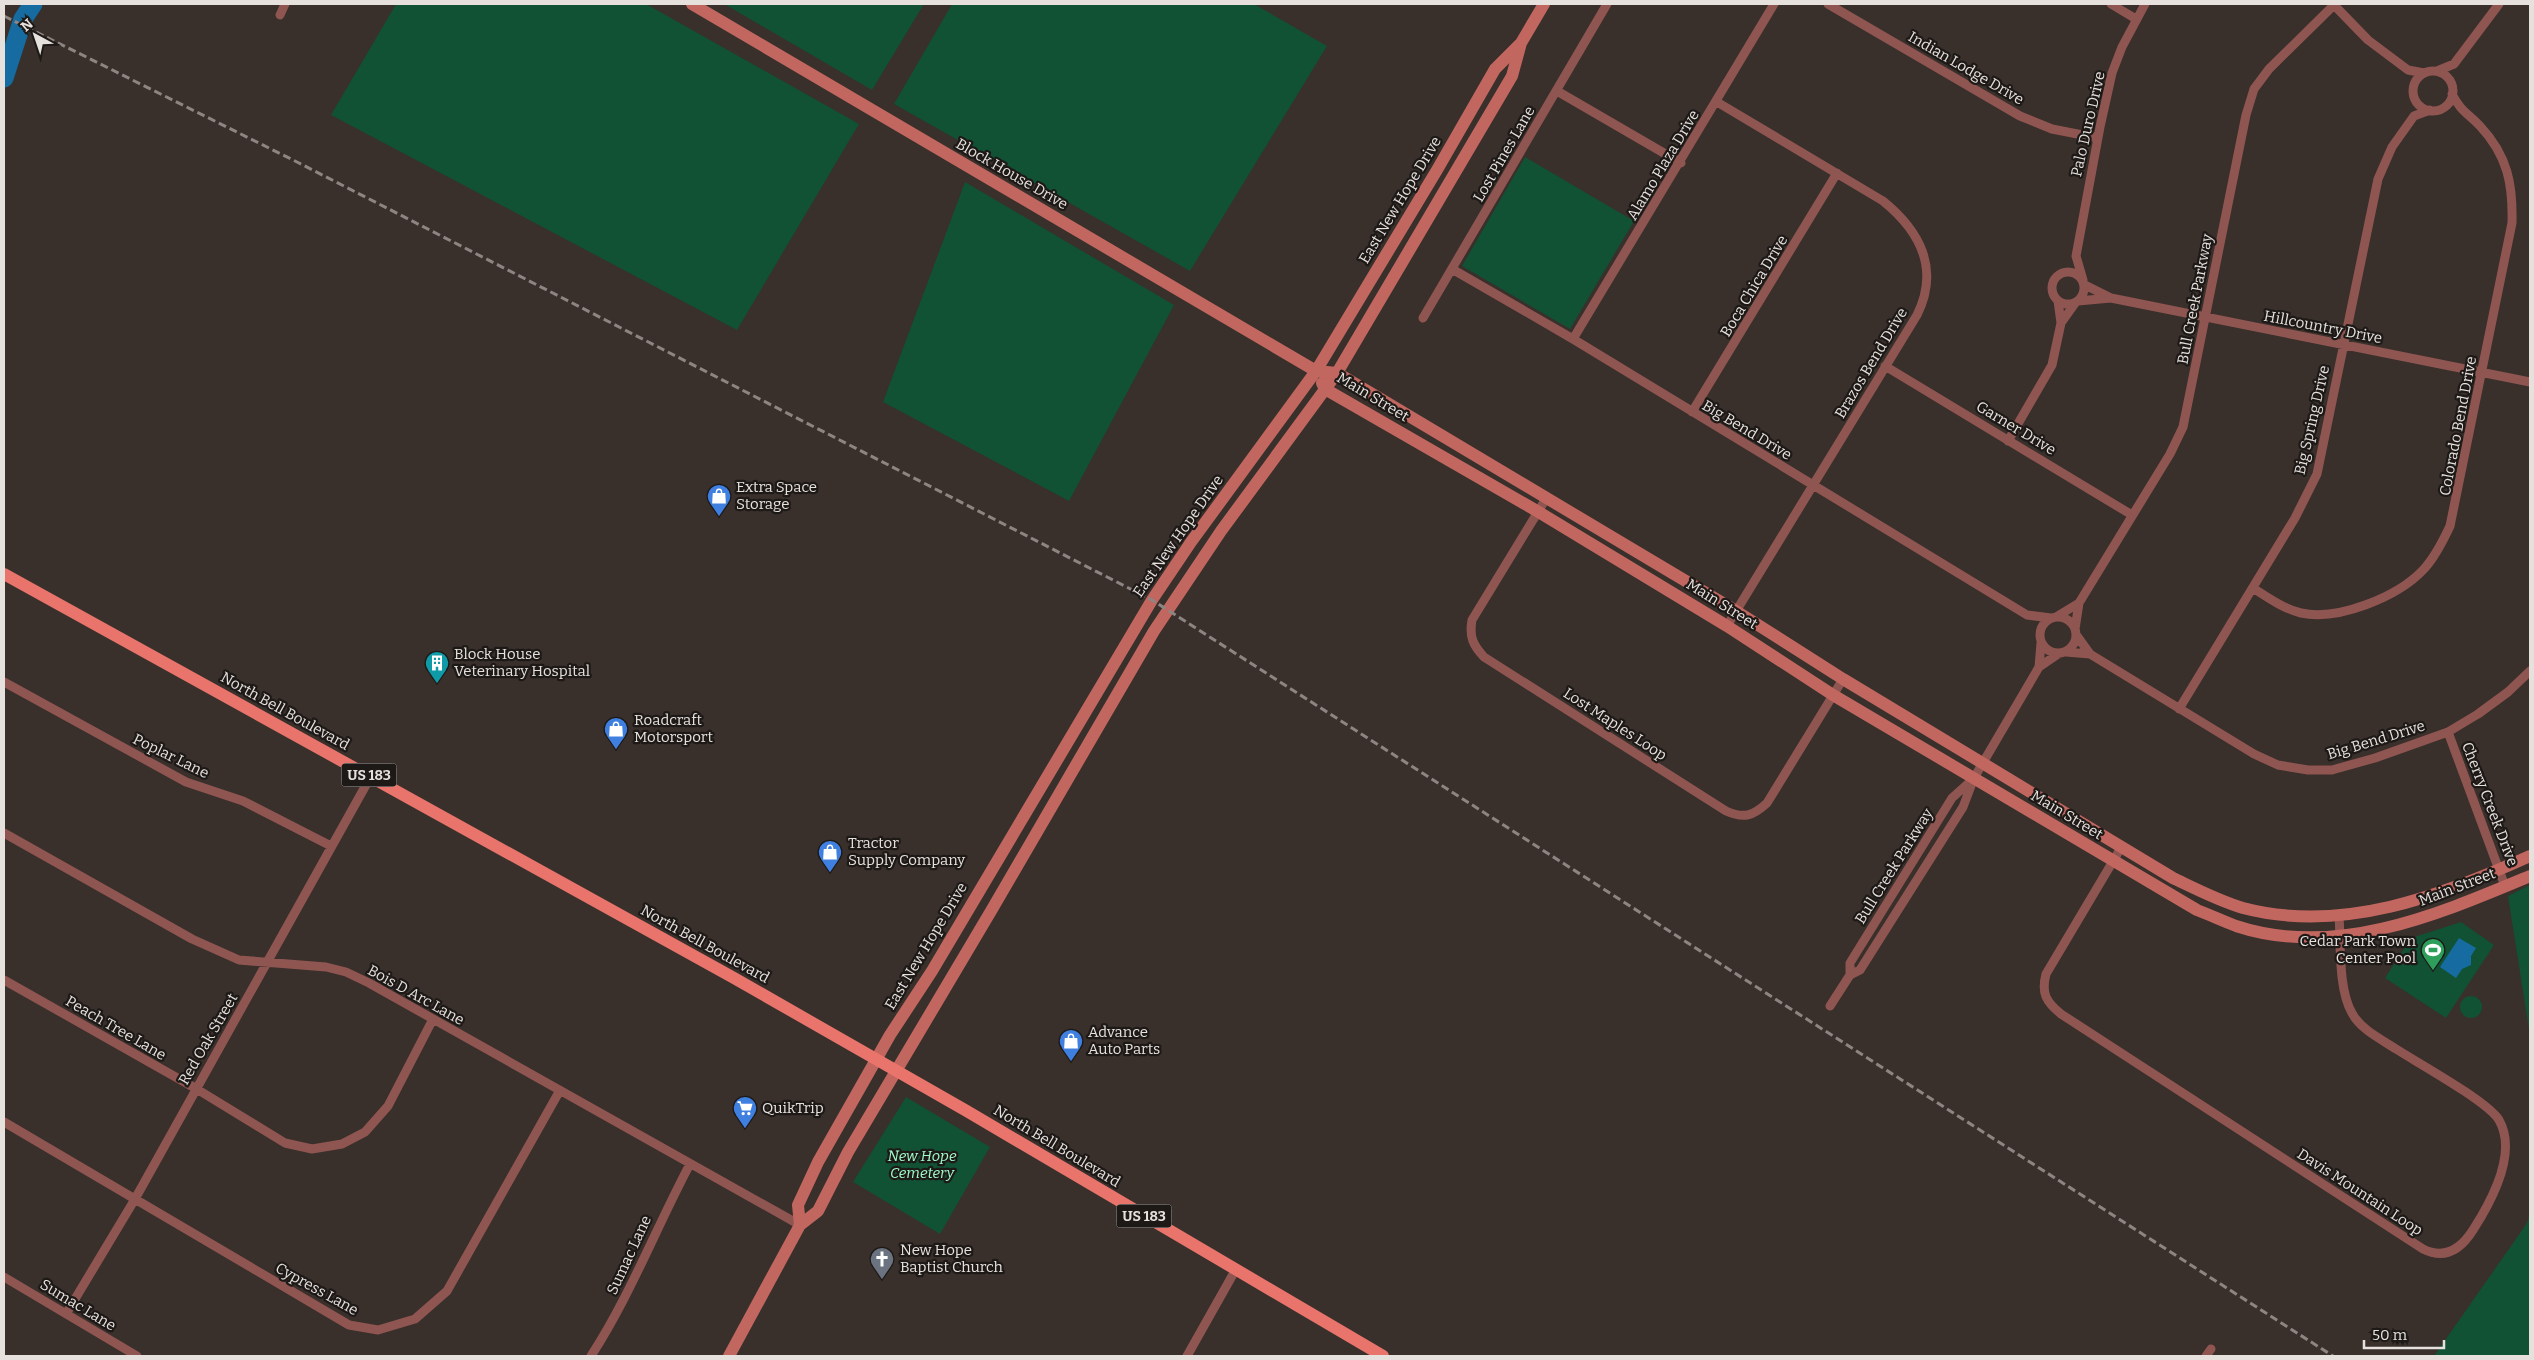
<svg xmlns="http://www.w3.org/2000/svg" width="2534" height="1360" viewBox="0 0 2534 1360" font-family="Bitter,serif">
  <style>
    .green { fill: #115134 }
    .water { fill: #166ca0 }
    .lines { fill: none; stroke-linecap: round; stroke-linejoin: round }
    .river { stroke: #166ca0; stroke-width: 19 }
    .street { stroke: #8f5550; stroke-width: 9 }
    .secondary { stroke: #c26760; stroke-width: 12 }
    .primary { stroke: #e9746c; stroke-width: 12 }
    .rail { stroke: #8d8582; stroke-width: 3; stroke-dasharray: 8 4; stroke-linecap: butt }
    .labels { text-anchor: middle; stroke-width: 4.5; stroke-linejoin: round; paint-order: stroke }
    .shield { fill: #1d1917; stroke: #aaa5a2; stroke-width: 1 }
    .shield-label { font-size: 14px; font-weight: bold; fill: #e7e1de }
    .street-label { font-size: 15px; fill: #e7e1de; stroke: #1d1917 }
    .poi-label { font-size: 15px; fill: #e7e1de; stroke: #1d1917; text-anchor: start }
    .park-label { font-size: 15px; font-style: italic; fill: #9ffcc8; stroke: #1d1917 }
  </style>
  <rect width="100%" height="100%" fill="#392f2b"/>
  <path class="green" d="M396,4H646L859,124L737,330L331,115Z
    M724,4H924L872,90Z
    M952,4H1254L1327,46L1190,271L894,104Z
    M1525,157L1634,221L1570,329L1462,266Z
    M965,182L1174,305L1069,501L883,402Z
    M2530,885V1036L2508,896Z
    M2461,922L2494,945L2446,1018L2385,978L2411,938Z
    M2460 1007a11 11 0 1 1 22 0a11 11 0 1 1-22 0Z
    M906,1097L990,1147L940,1234L853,1182Z
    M2530,1211V1356H2434L2527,1223Z"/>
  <path class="water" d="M2459,938L2476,948L2471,956V965L2462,969L2456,978L2440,967Z"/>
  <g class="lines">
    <path class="river" d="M4,78L23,19L33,4"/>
    <path class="street" d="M1828,4L2020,116L2052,129L2098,138
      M2111,4L2136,19
      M2333,4L2368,40L2408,70L2424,73
      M280,15L285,4
      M2437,71L2454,64L2499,4
      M2413 91a20 20 0 1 1 40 0a20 20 0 1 1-40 0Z
      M1557,91L1681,163
      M1717,102L1883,201C1920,231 1940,269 1917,315L1727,626
      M1452,269L1573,339L2027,615L2051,618
      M2052 288a16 16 0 1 1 32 0a16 16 0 1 1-32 0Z
      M2083,280L2076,256L2100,127L2112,73L2122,47L2145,4
      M2085,285L2111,298
      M2078,301L2111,298L2530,382
      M1423,318L1607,4
      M2061,323L2076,302
      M1573,339L1774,4
      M1885,366L2132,515
      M1692,412L1837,173
      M2008,441L2052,365L2061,323L2058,301
      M1547,497L1472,620C1469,637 1473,645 1484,657L1726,811C1744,819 1753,816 1767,803L1843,679
      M2253,588C2267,597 2284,609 2301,613C2338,621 2398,597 2424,569C2435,557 2443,541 2450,526L2512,223C2513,185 2508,156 2480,126C2467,112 2462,113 2452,94
      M2040 635a18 18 0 1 1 36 0a18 18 0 1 1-36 0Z
      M2056,617L2079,603
      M2075,629L2079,603L2170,454L2183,427L2246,115L2254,89L2269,69L2334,5
      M2077,636L2090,654L2254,754L2278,765L2308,770H2332L2375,758L2448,732L2478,714L2508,692L2530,671
      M2066,652L2090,654
      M2039,667L2041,643
      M4,682L186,782L243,801L331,846
      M2179,709L2295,518L2317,474L2378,179L2392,147L2414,116L2430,110
      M2448,732L2505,886
      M4,833L192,939L239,960L326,967L346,972L369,983L800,1225
      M2122,846L2046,974C2041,993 2046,1002 2061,1014L2423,1249C2445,1260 2461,1249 2473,1230C2491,1202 2518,1153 2499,1120C2487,1101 2418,1063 2396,1049C2381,1039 2361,1030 2352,1013C2338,989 2341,944 2339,916
      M1850,975L1860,970L1963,807L1974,778L2039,667L2058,654
      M4,980L195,1088L285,1143L312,1149L342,1144L365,1132L388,1106L433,1019
      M1830,1006L1850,975V963L1952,798L1972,780
      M4,1122L349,1325L378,1330L415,1319L447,1291L559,1092
      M4,1277L137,1356
      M66,1314L135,1199L371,776
      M591,1356C630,1296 656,1228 690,1164
      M1187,1356L1236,1269
      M2206,1356L2211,1349"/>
    <path class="secondary" d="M692,4L1316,371L1337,373L1736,611L1843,679L2173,878C2196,889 2219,901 2243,908C2342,934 2441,896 2530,856
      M1322,383L1325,389L1537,511L1727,626L1833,695L2197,910C2210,915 2223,921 2236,926C2336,959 2439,914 2530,876
      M800,1225L798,1205L818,1162L890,1035L932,971L1152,600L1191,542L1316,371L1437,170L1495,69L1521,43L1544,4
      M729,1356L800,1225L818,1211L848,1152L991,911L1154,631L1221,531L1337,373L1512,76L1521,43"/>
    <path class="primary" d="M4,574L734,978L965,1110L1383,1356"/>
    <path class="rail" d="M4,16L297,162L1152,600L2333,1356"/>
  </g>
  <defs>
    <g id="shop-pin" transform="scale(1.25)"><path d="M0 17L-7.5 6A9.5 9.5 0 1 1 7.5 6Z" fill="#3f7fe0" stroke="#1d1917"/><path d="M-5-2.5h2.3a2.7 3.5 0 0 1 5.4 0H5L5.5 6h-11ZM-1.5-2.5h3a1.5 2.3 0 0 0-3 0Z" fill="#fff"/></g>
    <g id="building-pin" transform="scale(1.25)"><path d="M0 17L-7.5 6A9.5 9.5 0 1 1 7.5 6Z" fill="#0f9aa8" stroke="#1d1917"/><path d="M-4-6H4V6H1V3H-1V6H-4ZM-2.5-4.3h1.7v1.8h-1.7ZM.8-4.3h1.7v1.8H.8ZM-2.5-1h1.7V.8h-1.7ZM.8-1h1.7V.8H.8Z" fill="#fff"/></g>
    <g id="stadium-pin" transform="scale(1.25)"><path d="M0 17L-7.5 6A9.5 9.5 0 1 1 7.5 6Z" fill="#2e9e5b" stroke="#1d1917"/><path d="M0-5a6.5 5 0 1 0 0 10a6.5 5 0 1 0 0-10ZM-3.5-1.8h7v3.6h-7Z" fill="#fff"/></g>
    <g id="supermarket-pin" transform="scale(1.25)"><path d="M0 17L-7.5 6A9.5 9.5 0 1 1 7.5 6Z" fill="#3f7fe0" stroke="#1d1917"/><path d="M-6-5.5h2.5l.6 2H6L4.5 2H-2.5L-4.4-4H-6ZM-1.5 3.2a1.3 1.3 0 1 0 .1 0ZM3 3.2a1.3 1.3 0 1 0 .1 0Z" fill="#fff"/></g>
    <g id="church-pin" transform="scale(1.25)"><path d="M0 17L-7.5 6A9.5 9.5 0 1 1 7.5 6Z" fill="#6b7280" stroke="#1d1917"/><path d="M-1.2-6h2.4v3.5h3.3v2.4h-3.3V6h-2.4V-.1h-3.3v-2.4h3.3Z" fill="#fff"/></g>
  </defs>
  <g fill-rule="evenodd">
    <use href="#shop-pin" x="719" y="496"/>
    <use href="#building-pin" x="437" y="663"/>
    <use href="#shop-pin" x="616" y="729"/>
    <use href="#shop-pin" x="830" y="852"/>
    <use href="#stadium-pin" x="2433" y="950"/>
    <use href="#shop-pin" x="1071" y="1041"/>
    <use href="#supermarket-pin" x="745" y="1108"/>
    <use href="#church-pin" x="882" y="1259"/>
  </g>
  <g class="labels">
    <g class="shield">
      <rect x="341.5" y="763.5" width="55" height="23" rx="4"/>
      <rect x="1116.5" y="1204.5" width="55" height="23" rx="4"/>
    </g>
    <g class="shield-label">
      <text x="369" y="780">US 183</text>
      <text x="1144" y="1221">US 183</text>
    </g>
    <g class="street-label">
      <text transform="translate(1966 68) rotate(30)" y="5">Indian Lodge Drive</text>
      <text transform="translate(2088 124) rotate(-77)" y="5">Palo Duro Drive</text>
      <text transform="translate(1504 154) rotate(-60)" y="5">Lost Pines Lane</text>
      <text transform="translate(1663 165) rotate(-59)" y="5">Alamo Plaza Drive</text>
      <text transform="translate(1012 174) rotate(30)" y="5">Block House Drive</text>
      <text transform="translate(1400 200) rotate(-59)" y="5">East New Hope Drive</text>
      <text transform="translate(1754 286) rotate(-59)" y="5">Boca Chica Drive</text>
      <text transform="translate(2195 299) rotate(-79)" y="5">Bull Creek Parkway</text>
      <text transform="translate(2323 327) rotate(11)" y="5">Hillcountry Drive</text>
      <text transform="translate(1871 363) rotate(-59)" y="5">Brazos Bend Drive</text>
      <text transform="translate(1373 397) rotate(31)" y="5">Main Street</text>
      <text transform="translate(2312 420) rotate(-77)" y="5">Big Spring Drive</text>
      <text transform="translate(2458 426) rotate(-79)" y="5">Colorado Bend Drive</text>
      <text transform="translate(2016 428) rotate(31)" y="5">Garner Drive</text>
      <text transform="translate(1747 430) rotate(31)" y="5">Big Bend Drive</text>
      <text transform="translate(1178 536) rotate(-55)" y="5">East New Hope Drive</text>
      <text transform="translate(1722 604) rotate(32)" y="5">Main Street</text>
      <text transform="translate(285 711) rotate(29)" y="5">North Bell Boulevard</text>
      <text transform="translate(1615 724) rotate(33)" y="5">Lost Maples Loop</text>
      <text transform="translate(2376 740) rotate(-17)" y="5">Big Bend Drive</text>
      <text transform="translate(171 756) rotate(26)" y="5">Poplar Lane</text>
      <text transform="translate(2490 804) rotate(69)" y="5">Cherry Creek Drive</text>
      <text transform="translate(2067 815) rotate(31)" y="5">Main Street</text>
      <text transform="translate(1894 866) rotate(-58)" y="5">Bull Creek Parkway</text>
      <text transform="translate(2457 887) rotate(-21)" y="5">Main Street</text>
      <text transform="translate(705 944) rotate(29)" y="5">North Bell Boulevard</text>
      <text transform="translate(926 946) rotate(-59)" y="5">East New Hope Drive</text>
      <text transform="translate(416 995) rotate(29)" y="5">Bois D Arc Lane</text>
      <text transform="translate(116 1028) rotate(30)" y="5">Peach Tree Lane</text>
      <text transform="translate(208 1039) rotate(-60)" y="5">Red Oak Street</text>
      <text transform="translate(1057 1146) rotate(31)" y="5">North Bell Boulevard</text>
      <text transform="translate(2360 1192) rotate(33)" y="5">Davis Mountain Loop</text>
      <text transform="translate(629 1255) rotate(-65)" y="5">Sumac Lane</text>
      <text transform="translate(317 1289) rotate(29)" y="5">Cypress Lane</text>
      <text transform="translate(78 1305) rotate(31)" y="5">Sumac Lane</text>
    </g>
    <g class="poi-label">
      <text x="736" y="492">Extra Space<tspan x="736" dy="17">Storage</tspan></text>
      <text x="454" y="659">Block House<tspan x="454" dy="17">Veterinary Hospital</tspan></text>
      <text x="634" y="725">Roadcraft<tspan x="634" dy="17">Motorsport</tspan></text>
      <text x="848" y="848">Tractor<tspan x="848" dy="17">Supply Company</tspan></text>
      <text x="2416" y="946" text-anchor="end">Cedar Park Town<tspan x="2416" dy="17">Center Pool</tspan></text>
      <text x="1088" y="1037">Advance<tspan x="1088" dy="17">Auto Parts</tspan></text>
      <text x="762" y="1113">QuikTrip</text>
      <text x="900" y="1255">New Hope<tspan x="900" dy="17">Baptist Church</tspan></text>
    </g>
    <g class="park-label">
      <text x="922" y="1161">New Hope<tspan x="922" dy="17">Cemetery</tspan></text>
    </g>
  </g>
  <rect width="2534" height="1360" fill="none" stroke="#e7e1de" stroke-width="10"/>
  <g transform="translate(35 35) rotate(320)" stroke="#1d1917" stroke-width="4" paint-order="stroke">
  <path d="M0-4L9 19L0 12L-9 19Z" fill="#e7e1de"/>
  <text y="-8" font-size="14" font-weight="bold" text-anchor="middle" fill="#e7e1de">N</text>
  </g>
  <path d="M2364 1340v8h80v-8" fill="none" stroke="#e7e1de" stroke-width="2.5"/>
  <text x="2372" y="1340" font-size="15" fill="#e7e1de" stroke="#1d1917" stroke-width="4" paint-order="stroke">50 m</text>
</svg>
